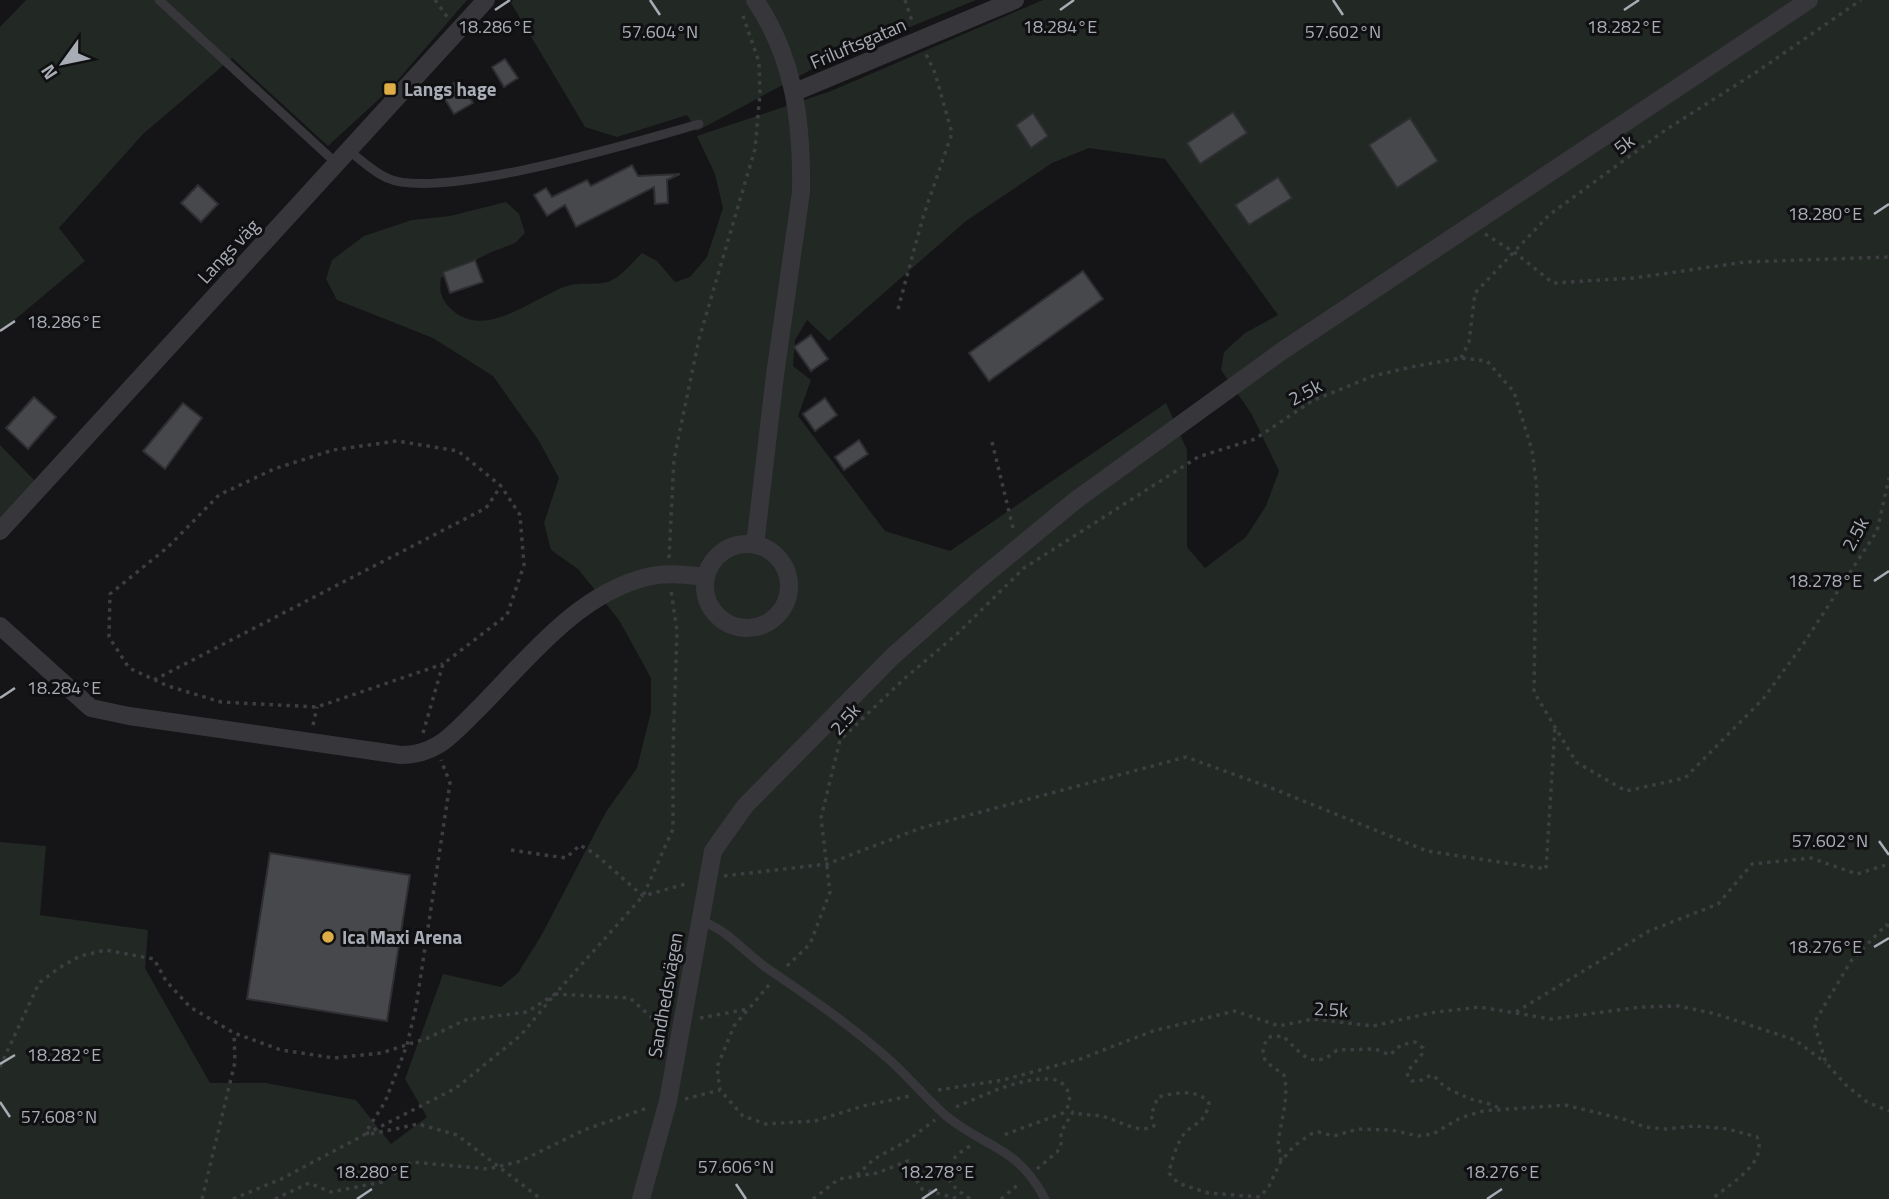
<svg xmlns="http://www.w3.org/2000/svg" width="1889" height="1199" viewBox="0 0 1889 1199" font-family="'Titillium Web',sans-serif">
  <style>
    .green { fill: #222823; fill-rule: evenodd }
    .building { fill: #47484c; stroke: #2f2f33; stroke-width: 2 }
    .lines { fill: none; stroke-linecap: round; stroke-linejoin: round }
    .path { stroke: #3d3e42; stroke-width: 3.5; stroke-dasharray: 3.5 5; stroke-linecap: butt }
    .lane { stroke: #37373b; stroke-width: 9 }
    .street { stroke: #37373b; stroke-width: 18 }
    .ticks { fill: none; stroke: #a8acb5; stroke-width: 2.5 }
    .poi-dot { fill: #dfad45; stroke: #101012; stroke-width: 2.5 }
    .labels { text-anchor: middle; stroke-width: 6; stroke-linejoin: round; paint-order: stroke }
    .street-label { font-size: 19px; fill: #a8acb5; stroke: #101012 }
    .poi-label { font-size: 19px; font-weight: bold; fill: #a8acb5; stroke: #101012; text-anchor: start }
    .ticks-label { font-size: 18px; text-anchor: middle; fill: #a8acb5; stroke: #101012; stroke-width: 6; stroke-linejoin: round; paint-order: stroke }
  </style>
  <rect width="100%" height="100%" fill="#151517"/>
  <path class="green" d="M26,0H467L390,89L328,146L232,58L143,134L59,228L85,261L0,332V27Z
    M513,0H976L829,60L697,131L687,115L617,137L585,127L511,3Z
    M1043,0H1889V1199H0V842L46,846L40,915L148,930L145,968L210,1083H266L356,1100L391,1144L427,1117L405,1079L443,974L501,987L518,973L541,936L606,812L637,768L651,712V678L619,620L578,569L551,550L544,523L559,478L539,441L493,376L433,338L337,300L326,279L332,260L364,236L412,220L450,216L506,202L519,214L525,233L515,243L489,253L441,278C439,291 441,298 449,307C483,343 532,298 567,286C581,281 602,287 614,279C624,273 633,262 642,253L657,261L675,282L690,277L707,257L723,208L715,174L697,136L831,91ZM1089,148L1165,159L1278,315L1245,333L1224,352L1221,370L1251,413L1279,471L1266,506L1246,537L1205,568L1187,547V450L1166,403L950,551L885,531L798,416L811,380L793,366L795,340L807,320L829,341L966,221L1052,163Z
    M0,445L35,481L0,519Z"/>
  <path class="building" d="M505,59L518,78L504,87L492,67Z
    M459,80L473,103L454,114L440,91Z
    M1233,112L1247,133L1200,164L1187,143Z
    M1033,113L1048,136L1031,148L1016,125Z
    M1410,118L1438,161L1397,188L1369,145Z
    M632,165L638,176L680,174L667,180L668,203L655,204L654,187L576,227L565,205L547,216L534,195L546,188L552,197L587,180L591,186Z
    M1278,177L1292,198L1249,225L1235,205Z
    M198,185L218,204L201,222L181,203Z
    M475,260L483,282L450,293L443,272Z
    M1083,271L1103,299L989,381L969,353Z
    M811,335L828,359L811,371L794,347Z
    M34,397L56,417L28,449L6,428Z
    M825,398L837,415L815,431L803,414Z
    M183,403L202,418L165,469L143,451Z
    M859,440L868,454L844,470L835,457Z
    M270,853L410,875L387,1021L247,999Z"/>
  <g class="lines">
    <path class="path" d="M435,0L448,18
      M905,0L913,24
      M1485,234L1514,252L1553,283L1634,278L1745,262L1889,257
      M898,309L923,217L952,133L935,73L926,54
      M1461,358L1469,342L1475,293L1549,215L1667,129L1758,71L1861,0
      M992,442L1014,532
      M669,558L674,459L699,339L755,149L760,93L759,62L742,13
      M154,680L486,508L501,486
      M313,725L317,707
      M423,733L443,664L507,615L524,565L520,515L501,486L458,451L397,441L333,450L274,469L219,495L168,547L110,594L109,637L129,668L168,686L221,702L317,707L443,664
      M511,850L566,858L580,845L595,854L643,896L689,883
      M724,876L827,864L921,828L1186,757L1269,787L1427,851L1546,869L1555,727
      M1889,926L1886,925L1851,961L1814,1023L1826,1063L1846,1085L1867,1102L1889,1111
      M787,966L810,944L830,892L821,818L840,740L904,679L957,634L1024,568L1198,457L1255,439L1312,401L1373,376L1411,367L1461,358L1487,361L1514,392L1532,450L1537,490L1534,692L1576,762L1626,791L1685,778L1763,699L1804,643L1877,531L1889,478
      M769,985L734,1026L717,1067L720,1090L743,1116L766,1124L815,1121L863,1106L910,1096
      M1516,1012L1649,931L1718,904L1752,864L1811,858L1857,874L1889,864
      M700,1018L748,1009
      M0,1067L39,983L59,968L80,956L106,950L154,959L166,981L190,1007L234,1033L281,1050L334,1058L381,1053L428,1038L465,1020L527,1012L555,994L643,896L673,829V752L677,631L671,590
      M938,1090L1003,1080L1080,1059L1153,1031L1235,1011L1279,1026L1313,1019L1373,1026L1430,1013L1480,1007L1551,1019L1641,1007L1679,1006L1716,1014L1795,1040L1826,1063
      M685,1099L720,1090
      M956,1107C985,1095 1017,1078 1049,1079C1068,1079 1076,1101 1063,1113L1001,1136
      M366,1134L456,1088L521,1035L555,994L630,998L661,1026L665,1025
      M371,1134L418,1124L457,1135L541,1199
      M970,1146C941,1163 940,1182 971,1199
      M1281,1161L1278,1141L1285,1105L1286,1087L1284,1075C1267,1062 1256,1060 1268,1037L1283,1036C1301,1053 1312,1072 1337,1050L1375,1049L1390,1055L1401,1045L1415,1042L1423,1048L1422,1054L1407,1072L1408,1077L1412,1081L1422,1080L1431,1075C1438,1078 1439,1082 1444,1086C1450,1090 1459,1094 1466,1097C1477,1102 1488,1102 1499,1108
      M1037,1169L1057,1152L1061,1146V1132L1073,1112C1082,1116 1092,1114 1101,1116C1118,1119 1137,1135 1154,1126L1151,1115L1158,1097C1174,1093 1198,1088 1209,1103C1204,1126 1195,1121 1184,1134C1177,1143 1171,1162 1169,1173L1178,1183L1208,1193L1260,1197L1269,1186L1281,1161L1294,1146L1311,1134L1318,1132L1334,1136L1358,1129L1391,1130L1418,1136L1433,1134L1460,1118L1483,1111L1565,1105L1627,1120L1645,1127L1665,1129L1694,1126L1728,1129L1757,1137C1769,1163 1728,1185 1712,1199
      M857,1175L874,1159L907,1141L935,1120
      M202,1199L235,1062L234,1033
      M233,1199L281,1179L364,1135L385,1102L407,1045L416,1007L450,783L441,760
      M275,1199L309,1183L331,1192L382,1182L412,1162L488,1169L521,1161L584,1130L650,1107
      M813,1199L839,1179L877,1173L908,1161L912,1162L915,1178L922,1189L959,1199
      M1001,1199L1020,1183"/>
    <path class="lane" d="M159,0L336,163
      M348,150C360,159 373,172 387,178C438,202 639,141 699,124
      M699,920C727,929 744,952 768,969C811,998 853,1027 892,1062C910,1079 926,1098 945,1115C986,1149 1017,1145 1045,1199"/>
    <path class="street" d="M755,0C795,59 802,123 801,192L775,375L755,545
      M795,92L1015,0
      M0,531L486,0
      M705 586a42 42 0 1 1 84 0a42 42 0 1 1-84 0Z
      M0,626L91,708L129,716L401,755C435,755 451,736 473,714C524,664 574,595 647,577C667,572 687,575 706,577
      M641,1199L668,1101L713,851L745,806L893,656L979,580L1076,500L1282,351L1809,0"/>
  </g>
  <path class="ticks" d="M650,0L660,15M1333,0L1343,15M495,10L510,0M1060,10L1074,0M1624,10L1639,0M1874,214L1889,204M0,331L15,321M1874,581L1889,571M0,698L15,688M1879,841L1889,855M1874,947L1889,938M0,1064L15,1055M0,1102L10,1117M736,1184L746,1199M357,1199L372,1189M922,1199L937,1189M1487,1199L1502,1189"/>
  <g class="poi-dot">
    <rect x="383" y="82" width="14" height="14" rx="3.5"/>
    <circle cx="328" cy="937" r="7"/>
  </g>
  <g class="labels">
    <g class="street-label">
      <text transform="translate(858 43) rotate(-23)" y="7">Friluftsgatan</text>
      <text transform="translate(1624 144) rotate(-37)" y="7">5k</text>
      <text transform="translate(228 251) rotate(-47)" y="7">Langs väg</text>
      <text transform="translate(1305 392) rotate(-28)" y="7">2.5k</text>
      <text transform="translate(1855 534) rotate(-62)" y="7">2.5k</text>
      <text transform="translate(845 719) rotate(-49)" y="7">2.5k</text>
      <text transform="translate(665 995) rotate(-80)" y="7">Sandhedsvägen</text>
      <text transform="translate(1331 1009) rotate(3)" y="7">2.5k</text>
    </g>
    <g class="poi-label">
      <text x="404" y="96">Langs hage</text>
      <text x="342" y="944">Ica Maxi Arena</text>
    </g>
  </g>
  <g class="ticks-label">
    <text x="495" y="33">18.286°E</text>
    <text x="1060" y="33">18.284°E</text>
    <text x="1624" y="33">18.282°E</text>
    <text x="660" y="38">57.604°N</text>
    <text x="1343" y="38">57.602°N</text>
    <text x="1825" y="220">18.280°E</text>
    <text x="64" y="328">18.286°E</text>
    <text x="1825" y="587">18.278°E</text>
    <text x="64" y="694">18.284°E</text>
    <text x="1830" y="847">57.602°N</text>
    <text x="1825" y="953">18.276°E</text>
    <text x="64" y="1061">18.282°E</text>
    <text x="59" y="1123">57.608°N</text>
    <text x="736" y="1173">57.606°N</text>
    <text x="372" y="1178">18.280°E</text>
    <text x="937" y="1178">18.278°E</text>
    <text x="1502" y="1178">18.276°E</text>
  </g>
  <g transform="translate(63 63) rotate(237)" stroke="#101012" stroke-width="5" paint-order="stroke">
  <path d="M0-5L12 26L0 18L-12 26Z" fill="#a8acb5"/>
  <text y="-10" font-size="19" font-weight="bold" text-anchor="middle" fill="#a8acb5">N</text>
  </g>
</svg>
